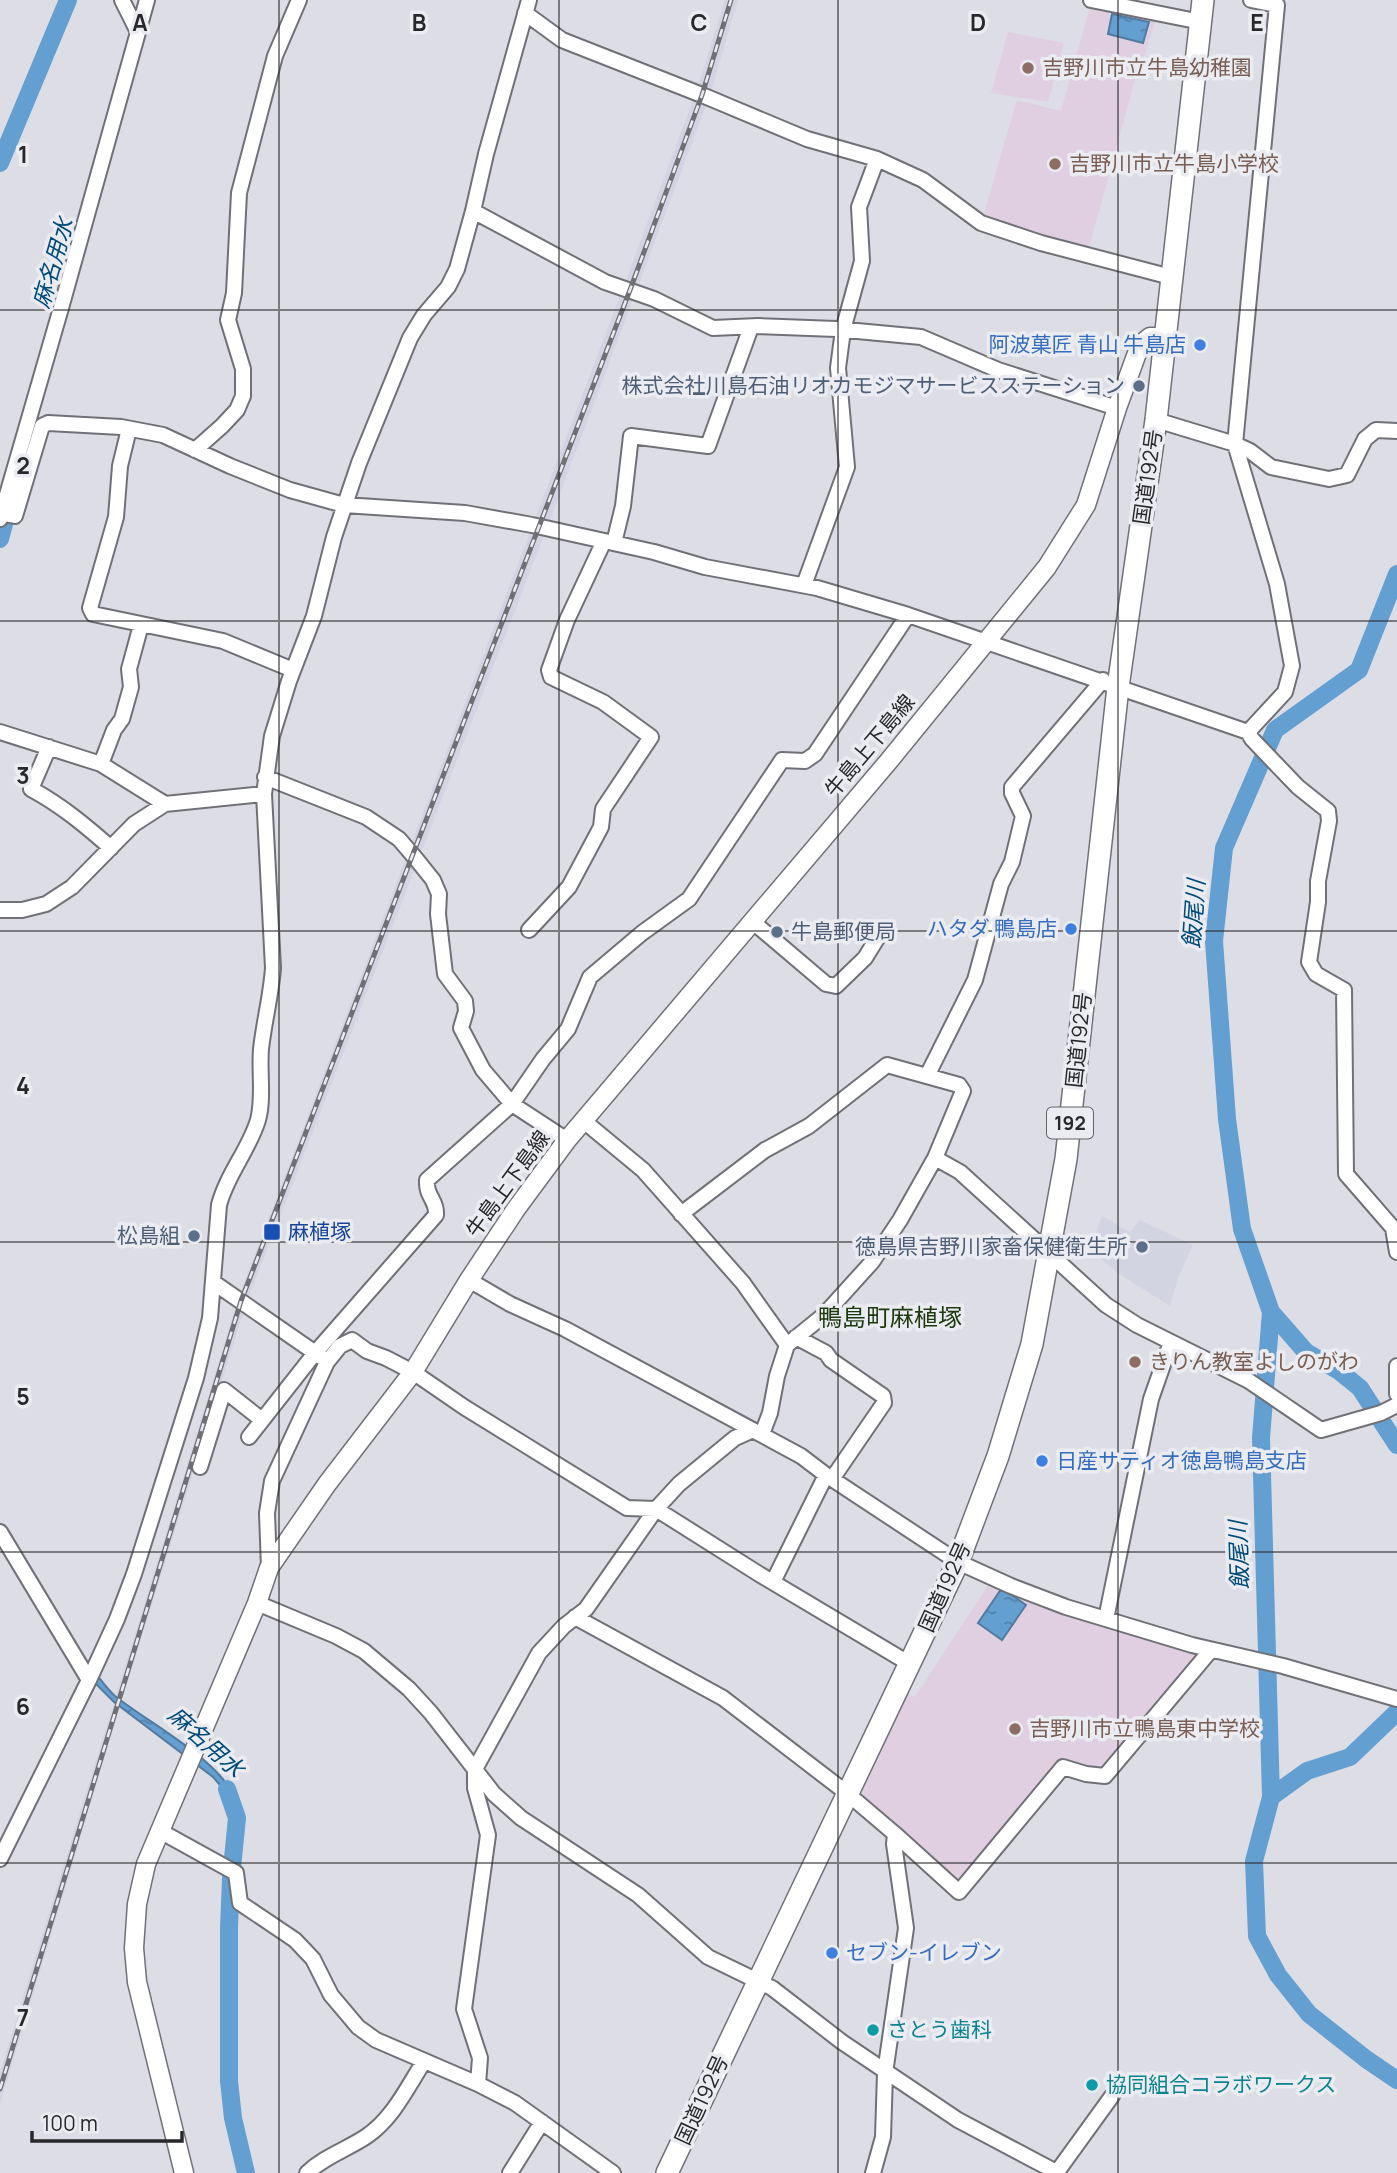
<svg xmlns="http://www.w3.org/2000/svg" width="1397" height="2173" viewBox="0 0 1397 2173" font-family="Manrope,'Noto Sans JP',sans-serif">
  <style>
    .built { fill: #d2d4e2 }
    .education { fill: #e0cfe0 }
    .water { fill: url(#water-ripples); stroke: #527b9f; stroke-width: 2 }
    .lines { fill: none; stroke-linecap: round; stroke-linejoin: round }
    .river { stroke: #649fd1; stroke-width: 18 }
    .minor-casing { stroke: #707177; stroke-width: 18 }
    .major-casing { stroke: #707177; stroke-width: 21 }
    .highway-casing { stroke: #707177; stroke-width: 24 }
    .minor { stroke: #fff; stroke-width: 14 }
    .major { stroke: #fff; stroke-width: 18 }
    .highway { stroke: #fff; stroke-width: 21 }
    .rail-casing { stroke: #6f6f74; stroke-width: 5 }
    .rail { stroke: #ebecf2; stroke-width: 2.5; stroke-dasharray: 8; stroke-linecap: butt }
    .grid { fill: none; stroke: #28282b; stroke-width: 2; stroke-opacity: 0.55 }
    .education-dot { fill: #8d6e63; stroke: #ebecf2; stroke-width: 2.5 }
    .shop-dot { fill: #3f7fe0; stroke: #ebecf2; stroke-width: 2.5 }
    .service-dot { fill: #5c6f8a; stroke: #ebecf2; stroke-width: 2.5 }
    .transit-dot { fill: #1a4fb4; stroke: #ebecf2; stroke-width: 2.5 }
    .culture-dot { fill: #0f9aa8; stroke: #ebecf2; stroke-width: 2.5 }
    .labels { text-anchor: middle; stroke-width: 7; stroke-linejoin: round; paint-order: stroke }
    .shield { fill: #ebecf2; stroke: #626367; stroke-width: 2 }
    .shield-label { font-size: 19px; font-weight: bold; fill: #28282b }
    .education-label { font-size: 21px; fill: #785e54; stroke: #ebecf2; text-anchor: start }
    .shop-label { font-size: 21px; fill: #366cbe; stroke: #ebecf2; text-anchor: end }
    .service-label { font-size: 21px; fill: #4e5e75; stroke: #ebecf2; text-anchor: end }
    .street-label { font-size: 21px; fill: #28282b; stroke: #ebecf2 }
    .transit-label { font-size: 21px; fill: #164399; stroke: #ebecf2; text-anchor: start }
    .culture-label { font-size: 21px; fill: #0d838f; stroke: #ebecf2; text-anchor: start }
    .water-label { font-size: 23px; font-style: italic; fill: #014b7a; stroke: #ebecf2 }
    .quarter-label { font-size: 24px; fill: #1b390c; stroke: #ebecf2 }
    .grid-label { font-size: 23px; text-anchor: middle; font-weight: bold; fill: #28282b; stroke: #ebecf2; stroke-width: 7; stroke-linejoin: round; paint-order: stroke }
  </style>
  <defs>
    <pattern id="water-ripples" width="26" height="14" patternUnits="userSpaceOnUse" patternTransform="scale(1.75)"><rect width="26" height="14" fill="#649fd1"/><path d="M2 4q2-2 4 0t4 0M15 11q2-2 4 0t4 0" fill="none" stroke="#5282aa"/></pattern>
  </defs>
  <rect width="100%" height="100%" fill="#dddee5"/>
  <path class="built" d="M725,0H738L709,98L547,528L246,1304L122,1700L116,1696L238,1299L623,288L696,92Z
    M1102,1216L1130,1232L1140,1220L1193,1245L1178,1278L1170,1306L1119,1274L1094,1253L1098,1245L1093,1241Z
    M114,1702L120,1706L0,2104V2072Z"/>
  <path class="education" d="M1090,7L1156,19L1145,55L1141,57L1089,248L983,217L1017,100L1061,111Z
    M1008,32L1064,43L1048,102L991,93Z
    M990,1582L1202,1654L1105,1768H1090L1061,1760L964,1880H953L861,1803L863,1787L907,1694L915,1697Z"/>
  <path class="water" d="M1112,14L1149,22L1143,43L1108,34Z
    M1002,1588L1026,1605L1002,1640L978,1623Z
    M87,1664C97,1673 104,1686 115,1696C151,1725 224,1761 239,1806L233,1815L226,1792L213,1777L114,1702L95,1683Z"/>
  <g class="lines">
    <path class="river" d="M0,163L68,0
      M0,539L10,502
      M1397,574L1359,670L1275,730L1224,848L1214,941L1227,1119L1242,1229L1271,1312L1306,1352L1339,1371L1360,1388L1397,1445
      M1271,1312L1261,1438L1271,1797L1254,1861L1257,1936L1278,1975L1309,2014L1366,2059L1397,2080
      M227,1789L237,1818L231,1878L229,1928V2081L233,2118L246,2173
      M1271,1797L1307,1771L1350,1757L1397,1712"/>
    <g class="minor-casing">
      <path id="minor" d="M122,0L138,32
        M1091,0L1201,22
        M525,13L562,40L702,95L807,139L877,159L923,180L981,223L1041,243L1171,277
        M473,211L605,282L654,299L713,328L758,326L836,329L921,337L998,370L1117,408
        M1156,420L1235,444L1250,451L1271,467L1329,479L1347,475L1365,439L1376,430L1397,431
        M129,429L120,466L116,517L90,608L93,614L223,641L293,670
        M195,450L222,426L237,410L243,396V369L228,320L234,293L239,193L275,56L299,0
        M0,513L15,516L42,426L48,423L121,427L163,435L230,466L290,490L344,505L465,513L532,525L654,552L705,567L817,588L908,615L1248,732L1252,739L1298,787L1328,811L1329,821L1318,881V902L1309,962L1316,974L1344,990L1346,1174L1393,1228L1397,1252
        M0,519L61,308L147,0
        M614,543L623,506L631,436L708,446L751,327
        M804,585L847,467L838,368L843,330L862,261L859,207L877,159
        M0,732L101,764L165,804
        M1248,732L1285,692L1292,666L1277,584L1235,444L1277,5L1251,0
        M49,747L31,789C61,805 86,826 111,848
        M101,764L114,730L122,719L131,687L129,669L141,625
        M265,777L366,817L399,839L417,860L433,880L439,894L438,914L445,974L465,1001L466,1011L461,1028L483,1070L512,1104L567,1140
        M0,910H22L46,904L72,887L134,824L165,804L264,794
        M753,922L826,984L836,986L865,958L878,937
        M529,930L569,887L601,827L603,809L651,737L603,702L551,677L549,670L567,620L604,541
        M927,1076L975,980L1001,884L1012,862L1023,816L1012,793V787L1103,680
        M585,1122L643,1170L743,1283L787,1345
        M681,1214L765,1150L809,1126L887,1065L959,1085L963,1091L935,1158
        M469,1280L510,1304L565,1329L801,1456L826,1475L958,1562L1011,1586L1066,1607L1192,1645L1283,1666L1397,1699
        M213,1282L321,1357
        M796,1337L826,1353L831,1360L883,1396L884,1403L832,1479
        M1397,1366V1394
        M762,1434L770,1413L777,1376L787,1345L824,1315L872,1262L900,1220L935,1158L960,1172L1106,1305L1137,1325L1249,1381L1321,1430L1381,1413L1397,1405
        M249,1437L315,1353L436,1215C437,1199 426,1198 427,1180L512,1104L543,1059L568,1029L590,977L642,933L689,899L782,760L805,761L815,754L908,615
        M200,1467L224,1390L262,1420
        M0,1532L89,1680
        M269,1568L267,1513L272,1481L327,1362L340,1346L352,1340L367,1351L386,1358L413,1372L464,1407L627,1508L656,1509L759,1574L910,1664
        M773,1582L826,1475
        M257,1603L336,1636L364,1651L409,1689L431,1713L494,1794L521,1818L638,1895L708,1957L772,1988L842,2042L958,2120L1058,2173
        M575,1617L723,1698L848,1794L895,1834L894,1844L906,1928L885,2073L883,2137L873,2173
        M1106,1619L1151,1399L1171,1342
        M160,1831L236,1873L240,1903L295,1940L313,1959L331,1995L358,2027L376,2040L478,2084L515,2103L613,2173
        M895,1834L959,1892L1063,1767L1086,1774L1105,1776L1211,1650
        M0,1859L89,1680L117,1619L134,1574L196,1378L210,1318L219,1205C227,1174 249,1150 258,1120C264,1098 259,1072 261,1049C264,1022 271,996 273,968L264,794L272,736L289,681L314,616L334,537L359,463L410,338L424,315L448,287L457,269L473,211L486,154L529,0
        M478,2084L480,2058L464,2009L488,1835L475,1788V1769L539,1653L564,1626L586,1609L656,1509L679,1484L735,1438L753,1430
        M1057,2172L1112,2096
        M307,2173C325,2156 348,2149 367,2136C393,2118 407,2088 423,2063
        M510,2173L542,2122"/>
    </g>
    <g class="major-casing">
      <path id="major" d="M184,2173L137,1982L134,1948L137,1904L146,1864L257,1603L269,1568L327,1484L413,1372L469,1280L516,1209L567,1140L888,762L1047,567L1086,505L1117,408L1140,345L1150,337H1165"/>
    </g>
    <g class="highway-casing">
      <path id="highway" d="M667,2173L958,1562L998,1456L1032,1344L1066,1159L1118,687L1156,420L1203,0"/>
    </g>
    <use href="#minor" class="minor"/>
    <use href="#major" class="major"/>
    <use href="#highway" class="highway"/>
    <g class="rail-casing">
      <path id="rail" d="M0,2089L241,1301L630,290L702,95L731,0"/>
    </g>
    <use href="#rail" class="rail"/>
  </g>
  <path class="grid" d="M279,0V2173M559,0V2173M838,0V2173M1118,0V2173M0,310H1397M0,621H1397M0,931H1397M0,1242H1397M0,1552H1397M0,1863H1397"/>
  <g class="education-dot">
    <circle cx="1028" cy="68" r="7"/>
    <circle cx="1055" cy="164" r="7"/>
    <circle cx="1135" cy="1362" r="7"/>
    <circle cx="1015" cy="1729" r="7"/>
  </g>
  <g class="shop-dot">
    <circle cx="1200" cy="345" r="7"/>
    <circle cx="1071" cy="929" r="7"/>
    <circle cx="1042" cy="1461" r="7"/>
    <circle cx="832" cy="1953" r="7"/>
  </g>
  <g class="service-dot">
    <circle cx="1139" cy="386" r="7"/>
    <circle cx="777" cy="932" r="7"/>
    <circle cx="194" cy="1236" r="7"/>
    <circle cx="1142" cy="1247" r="7"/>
  </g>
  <rect class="transit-dot" x="263" y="1223" width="18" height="18" rx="3.5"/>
  <g class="culture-dot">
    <circle cx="873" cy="2030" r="7"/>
    <circle cx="1092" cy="2085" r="7"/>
  </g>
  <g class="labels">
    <rect class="shield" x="1047" y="1107.5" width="46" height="31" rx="5"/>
    <g class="shield-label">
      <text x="1070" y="1130">192</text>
    </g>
    <g class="education-label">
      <text x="1042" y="75">吉野川市立牛島幼稚園</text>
      <text x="1069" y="171">吉野川市立牛島小学校</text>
      <text x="1149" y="1369">きりん教室よしのがわ</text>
      <text x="1029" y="1736">吉野川市立鴨島東中学校</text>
    </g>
    <g class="shop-label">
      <text x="1186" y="352">阿波菓匠 青山 牛島店</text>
      <text x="1057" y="936">ハタダ 鴨島店</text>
      <text x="1056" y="1468" text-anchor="start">日産サティオ徳島鴨島支店</text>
      <text x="846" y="1960" text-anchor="start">セブン-イレブン</text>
    </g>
    <g class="service-label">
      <text x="1125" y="393">株式会社川島石油リオカモジマサービスステーション</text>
      <text x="791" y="939" text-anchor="start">牛島郵便局</text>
      <text x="180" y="1243">松島組</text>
      <text x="1128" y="1254">徳島県吉野川家畜保健衛生所</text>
    </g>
    <g class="street-label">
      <text transform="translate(1148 477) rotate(-82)" y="7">国道192号</text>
      <text transform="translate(870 746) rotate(-50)" y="7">牛島上下島線</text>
      <text transform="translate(1079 1040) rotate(-84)" y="7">国道192号</text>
      <text transform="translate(508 1184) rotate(-54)" y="7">牛島上下島線</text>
      <text transform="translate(945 1587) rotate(-66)" y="7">国道192号</text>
      <text transform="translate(702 2100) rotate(-65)" y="7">国道192号</text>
    </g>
    <g class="transit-label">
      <text x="288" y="1239">麻植塚</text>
    </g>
    <g class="culture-label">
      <text x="887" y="2037">さとう歯科</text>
      <text x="1106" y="2092">協同組合コラボワークス</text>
    </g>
    <g class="water-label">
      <text transform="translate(53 263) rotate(-74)" y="8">麻名用水</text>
      <text transform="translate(1194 914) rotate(-86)" y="8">飯尾川</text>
      <text transform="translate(1239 1555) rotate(-92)" y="8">飯尾川</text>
      <text transform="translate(206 1742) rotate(42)" y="8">麻名用水</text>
    </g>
    <g class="quarter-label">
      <text x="890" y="1326">鴨島町麻植塚</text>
    </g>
  </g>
  <g class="grid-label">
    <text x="140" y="31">A</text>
    <text x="419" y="31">B</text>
    <text x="699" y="31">C</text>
    <text x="978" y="31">D</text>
    <text x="1257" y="31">E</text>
    <text x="23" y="163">1</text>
    <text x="23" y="474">2</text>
    <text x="23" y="784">3</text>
    <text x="23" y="1094">4</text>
    <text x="23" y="1405">5</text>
    <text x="23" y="1715">6</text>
    <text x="23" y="2026">7</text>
  </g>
  <path d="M32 2131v10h150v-10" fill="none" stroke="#28282b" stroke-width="3.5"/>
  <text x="42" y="2131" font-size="21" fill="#28282b" stroke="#ebecf2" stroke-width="5" paint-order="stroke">100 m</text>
</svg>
